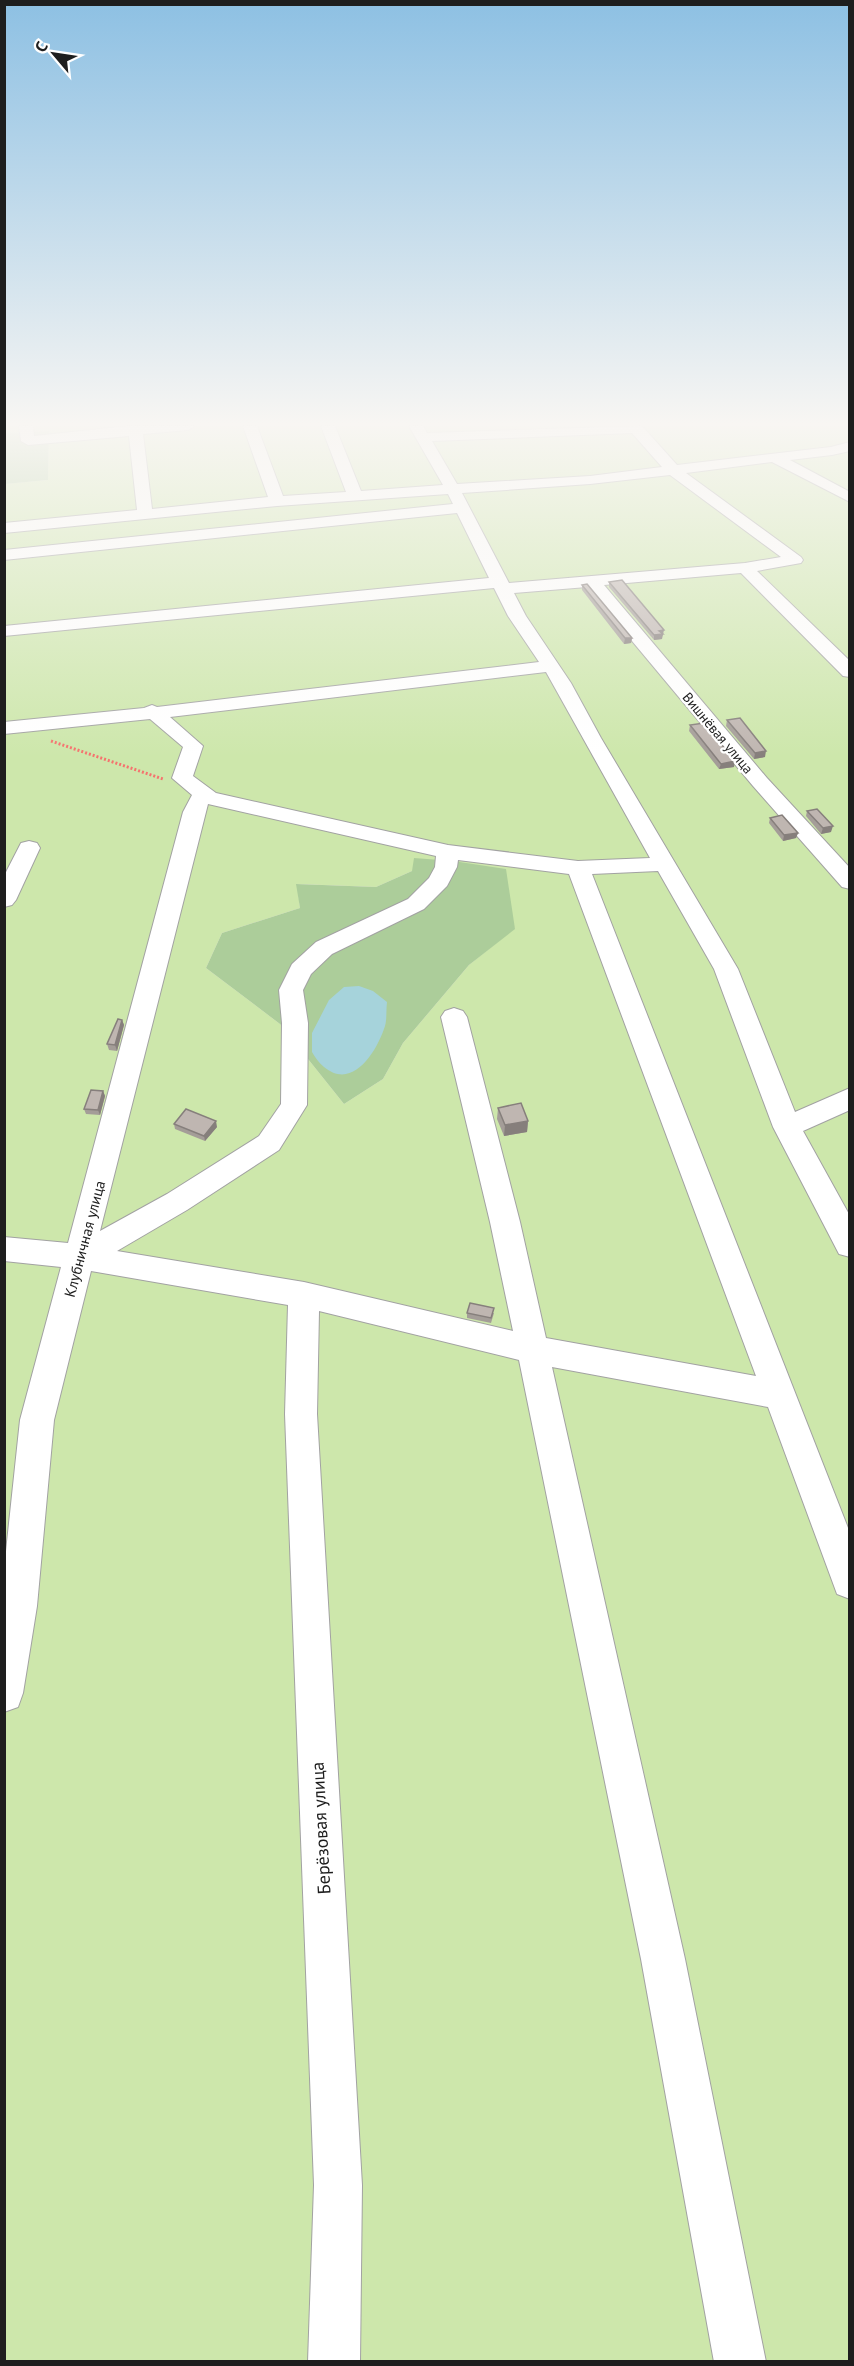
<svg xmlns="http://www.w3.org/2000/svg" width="854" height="2366" viewBox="0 0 854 2366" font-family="'PT Sans',sans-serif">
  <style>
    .grass { fill: #cde7ab; fill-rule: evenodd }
    .forest { fill: #accd9a }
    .water { fill: #a6d3db }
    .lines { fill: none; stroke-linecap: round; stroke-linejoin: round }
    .minor-casing { stroke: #a2a2a2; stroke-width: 2 }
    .path { stroke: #f5736e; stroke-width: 3; stroke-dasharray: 2 2; stroke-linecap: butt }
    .minor { fill: #fff; fill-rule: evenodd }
    .wall { fill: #a49d98 }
    .shaded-wall { fill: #867f7c }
    .building { fill: #bfb6b1; stroke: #867f7c; stroke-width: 1.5 }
    .labels { text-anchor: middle; stroke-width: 4.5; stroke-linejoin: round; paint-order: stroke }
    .far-street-label { font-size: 14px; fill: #1e1e1e; stroke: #fff }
    .street-label { font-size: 15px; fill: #1e1e1e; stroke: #fff }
    .near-street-label { font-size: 18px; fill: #1e1e1e; stroke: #fff }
  </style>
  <rect width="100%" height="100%" fill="#efeae4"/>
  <path class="grass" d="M5,426H849V2361H5L4,484L48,480L49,431L5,433ZM412,871L515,928L469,965L403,1043L383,1079L344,1104L280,1024L206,968L222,933L300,908L297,884L376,887Z"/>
  <path class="forest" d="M49,431L48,480L5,484V433Z
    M414,858L453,861L506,869L515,929L469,965L403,1043L383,1079L344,1104L280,1024L206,968L222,933L300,908L296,884L376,887L412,871Z"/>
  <path class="water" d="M359,986L373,991L387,1002C386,1010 387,1019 385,1026C377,1051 353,1091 324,1067C319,1063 315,1057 312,1052V1033L329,1000L344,987Z"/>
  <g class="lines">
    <g class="minor-casing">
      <path id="minor" d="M19,426H33L34,436L128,426H195L188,430L143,434L152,509L268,497L243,426H257L283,496L346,492L321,426H335L361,491L443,485L409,426H423L427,433L642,426L677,465L831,447L850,442V451L832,455L790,460L850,492V502L772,462L686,473L801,557L803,560L801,563L757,571L850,661V677L843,676L741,573L604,585L767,778L850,868V889L842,887L753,786L587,587L514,593L526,616L571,683L601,738L738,969L795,1112L850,1088V1110L803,1131L850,1216V1257L839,1254L773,1127L714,969L658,871L592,874L850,1533V1599L837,1594L768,1407L552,1367L685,1959L766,2362H714L641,1959L519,1360L319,1311L317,1414L362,2185L360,2362H308L314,2185L285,1414L288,1305L91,1271L54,1420L37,1606L23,1693L18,1707L4,1712V1570L20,1420L61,1267L4,1261V1237L68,1243L183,812L192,795L172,778L183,747L150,719L4,734V722L144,708L152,705L157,707L539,662L508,616L494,588L4,636V626L489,578L457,513L4,560V550L453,504L448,494L277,506L4,533V523L137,510L129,436L28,445L21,441ZM632,433L662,467L590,476L457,484L432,441ZM670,475L781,557L745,563L509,583L462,493L590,484ZM546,672L650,858L578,861L448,845L216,793L193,776L203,746L170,717ZM208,804L436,856L435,867L429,878L408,899L316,942L292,964L279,990L282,1023L281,1104L259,1136L167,1194L100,1231ZM458,860L569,874L756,1376L546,1338L520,1222L467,1017L463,1011L454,1008L445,1011L441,1017L490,1222L513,1331L304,1282L117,1251L187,1210L279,1150L307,1105L308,1023L303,990L311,974L332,954L424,909L447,886L457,867Z
        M29,841L37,843L40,848L16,900L12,905L4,907V876L21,843Z"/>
    </g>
    <path class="path" d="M51,741L163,779"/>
    <use href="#minor" class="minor"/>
  </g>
  <path class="wall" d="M609,582L663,636H662V639L654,640L609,587Z
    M582,585L632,638L631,643L624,644L582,590Z
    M727,720L765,757L754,759L726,726Z
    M690,725L734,767L719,769L689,731Z
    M807,811L831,832L821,834L806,816Z
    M770,818L798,833L796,838L783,841L769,823Z
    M122,1020L124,1025L117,1051L109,1050L107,1044Z
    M103,1091L105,1096L100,1115L86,1114L84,1109Z
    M498,1108L528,1121L527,1132L504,1136L497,1119Z
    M174,1124L217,1127L205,1141L175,1129Z
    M467,1313H494L491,1323L467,1318Z"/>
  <path class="shaded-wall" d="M664,630L662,639L654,640V635L659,631Z
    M625,638H632L631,643L624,644Z
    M766,751L765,757L754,759L755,753Z
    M735,761L734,767L719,769L721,764Z
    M833,826L831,832L821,834L823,828Z
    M798,833L796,838L783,841L784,835Z
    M122,1020L124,1025L117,1051L115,1045Z
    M103,1091L105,1096L100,1115L98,1110Z
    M216,1121L217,1127L205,1141L204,1136Z
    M528,1121L527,1132L504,1136L505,1125Z"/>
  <path class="building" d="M622,580L664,630L659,631L663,634L654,635L609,582Z
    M587,584L632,638H625L582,585Z
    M740,718L766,751L755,753L727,720Z
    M704,723L735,761L721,764L690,725Z
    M817,809L833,826L823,828L807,811Z
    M782,815L798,833L784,835L770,818Z
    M118,1019L122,1020L115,1045L107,1044Z
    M91,1090L103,1091L98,1110L84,1109Z
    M521,1103L528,1121L505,1125L498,1108Z
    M186,1109L216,1121L204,1136L174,1124Z
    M470,1303L494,1308L491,1318L467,1313Z"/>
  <linearGradient id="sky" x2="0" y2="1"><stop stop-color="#8dc0e3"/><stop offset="0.56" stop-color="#f8f6f3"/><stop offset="1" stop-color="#f8f6f3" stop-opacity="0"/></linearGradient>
  <rect width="854" height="757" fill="url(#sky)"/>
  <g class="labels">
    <g class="far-street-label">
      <text transform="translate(718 733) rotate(50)" y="5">Вишнёвая улица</text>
    </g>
    <g class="street-label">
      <text transform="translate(85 1239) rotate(-75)" y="5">Клубничная улица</text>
    </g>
    <g class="near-street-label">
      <text transform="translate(321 1828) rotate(-93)" y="6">Берёзовая улица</text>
    </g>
  </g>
  <rect width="854" height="2366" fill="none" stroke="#1e1e1e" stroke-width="12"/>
  <g transform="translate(54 54) rotate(299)" stroke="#ffffff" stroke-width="4.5" paint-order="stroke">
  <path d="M0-4.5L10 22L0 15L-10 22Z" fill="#1e1e1e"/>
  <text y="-9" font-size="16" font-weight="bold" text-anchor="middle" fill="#1e1e1e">С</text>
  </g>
</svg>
